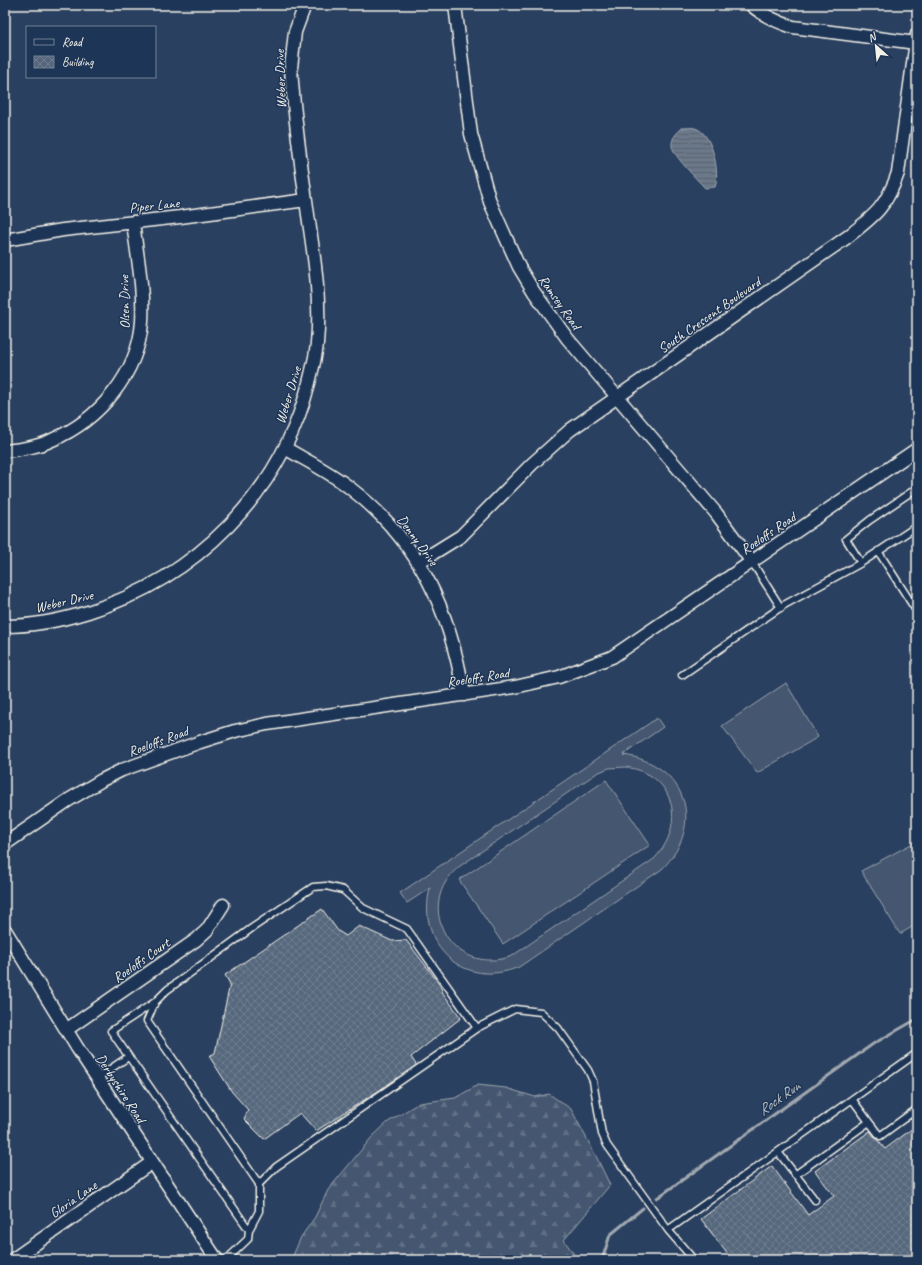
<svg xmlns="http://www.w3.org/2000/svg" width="922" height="1265" viewBox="0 0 922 1265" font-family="Caveat,sans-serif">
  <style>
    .forest { fill: url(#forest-firs); stroke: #9ca4ac }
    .garden { fill: #445771; stroke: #9ca4ac; fill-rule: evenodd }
    .water { fill: url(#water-rules); stroke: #a1a8b0 }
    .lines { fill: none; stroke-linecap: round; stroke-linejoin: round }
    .stream { stroke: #a1a8b0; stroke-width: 3 }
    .building { fill: url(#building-cross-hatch); stroke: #f4f1e8 }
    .lane-casing { stroke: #f4f1e8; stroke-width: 9 }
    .street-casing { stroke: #f4f1e8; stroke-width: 15 }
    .lane { stroke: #1d3557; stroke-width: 6 }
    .street { stroke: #1d3557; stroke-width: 12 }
    .labels { text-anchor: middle; stroke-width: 3; stroke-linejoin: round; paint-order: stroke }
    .street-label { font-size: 14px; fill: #f4f1e8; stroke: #1d3557 }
    .water-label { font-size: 15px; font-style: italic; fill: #bdc1c2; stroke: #1d3557 }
  </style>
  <defs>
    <pattern id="forest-firs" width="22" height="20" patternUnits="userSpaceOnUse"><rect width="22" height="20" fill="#445771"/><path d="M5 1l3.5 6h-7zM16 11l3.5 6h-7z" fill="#607085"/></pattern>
    <pattern id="water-rules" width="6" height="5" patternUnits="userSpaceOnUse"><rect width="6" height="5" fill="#6a788a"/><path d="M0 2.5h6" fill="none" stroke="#5b626b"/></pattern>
    <pattern id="building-cross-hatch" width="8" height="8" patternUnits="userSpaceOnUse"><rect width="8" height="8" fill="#56677d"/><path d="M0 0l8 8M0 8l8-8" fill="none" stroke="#6f7d8f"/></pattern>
  </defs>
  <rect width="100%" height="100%" fill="#2a4060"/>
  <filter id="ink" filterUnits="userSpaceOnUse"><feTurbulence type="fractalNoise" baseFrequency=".025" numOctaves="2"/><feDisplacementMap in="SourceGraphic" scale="8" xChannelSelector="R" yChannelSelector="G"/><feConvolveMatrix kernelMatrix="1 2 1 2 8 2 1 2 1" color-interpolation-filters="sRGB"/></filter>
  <g filter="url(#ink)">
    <path class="forest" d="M478,1085L506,1088L535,1097L549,1094L571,1109L596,1156L610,1185L564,1240L578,1260H291L301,1237L315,1217L328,1190L372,1137L388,1122L419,1103L455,1098Z"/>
    <path class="garden" d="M786,683L818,737L757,773L722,726Z
      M657,718L663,727L623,755C685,763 707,824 662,869L519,967C463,990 416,945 430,888L407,903L400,893ZM625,767C675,773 687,825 654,859L512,956C452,978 411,905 460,866L597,773L609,768Z
      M606,780L650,845L503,944L459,880Z
      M917,841V924L900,934L861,871Z"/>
    <path class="water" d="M682,128C686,128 691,127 695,128C713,133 720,173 715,187L705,188C697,179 674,157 672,146C671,138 677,133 682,128Z"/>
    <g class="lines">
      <path class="stream" d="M657,1198L873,1044L917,1019
        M602,1260L610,1235L643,1208"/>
    </g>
    <path class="building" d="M322,909L338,931L346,936L359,926L392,941L406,940L439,983L443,993L461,1018L411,1057L417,1066L316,1131L300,1113L264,1139L244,1119L248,1110L232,1092L209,1056L215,1053L230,984L225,975Z
      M917,1125V1173L915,1174L917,1177V1260H732L701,1219L772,1166L808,1215L834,1196L815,1171L870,1131L885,1149Z"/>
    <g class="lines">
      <g class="lane-casing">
        <path id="lane" d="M878,551L917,612
          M752,562L781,608
          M861,563L846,539L870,520L917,488
          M682,675L784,605L861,563L917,526
          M155,1002L111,1031L249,1230
          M477,1028L407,929L363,908L343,890L326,886L313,887L252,928L167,990L155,1002L147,1021L259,1184L276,1167L477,1028L515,1009L541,1012L558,1028L588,1070L593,1081L602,1134L607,1145L668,1230L917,1053
          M97,1078L128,1057
          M852,1099L869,1122
          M778,1152L815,1200
          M795,1175L869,1122L880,1136L917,1109
          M668,1230L694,1260
          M226,1260L248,1239L249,1230L259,1211V1184"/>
      </g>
      <g class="street-casing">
        <path id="street" d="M455,5L471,134L490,202L519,267L534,292L567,338L716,513L752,562
          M751,5C764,16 777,22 793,27L916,43
          M5,240L63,230L180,217L306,200
          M285,448C307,461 330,472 350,488C419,541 450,610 464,695
          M5,451C21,449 38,447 52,440C99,420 138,374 142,322C144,289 137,255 133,222
          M419,562L461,536L532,464L570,430L846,238C874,216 886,208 898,173L917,34
          M5,626C33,626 62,620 88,612C196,578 281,493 309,383C312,370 316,357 317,343C321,303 315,262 309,222C302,171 294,119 291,68L295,32L305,5
          M5,844L67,801L102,780L122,770L200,742L235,731L267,724L515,687L559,677L612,657L917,449
          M5,930L78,1049L217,1260
          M66,1030L196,940L207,930L223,905
          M12,1260L151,1163"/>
      </g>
      <use href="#lane" class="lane"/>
      <use href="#street" class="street"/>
    </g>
  </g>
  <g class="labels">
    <g class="street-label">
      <text transform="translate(280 79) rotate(-92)" y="5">Weber Drive</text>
      <text transform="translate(154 205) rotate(-6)" y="5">Piper Lane</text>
      <text transform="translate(124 302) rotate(-91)" y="5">Olsen Drive</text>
      <text transform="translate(560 302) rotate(55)" y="5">Ramsey Road</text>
      <text transform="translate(709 315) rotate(-35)" y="5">South Crescent Boulevard</text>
      <text transform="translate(288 395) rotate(-73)" y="5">Weber Drive</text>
      <text transform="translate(768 533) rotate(-34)" y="5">Roeloffs Road</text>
      <text transform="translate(418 540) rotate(54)" y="5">Denny Drive</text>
      <text transform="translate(64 601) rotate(-13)" y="5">Weber Drive</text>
      <text transform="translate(478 677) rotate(-9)" y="5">Roeloffs Road</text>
      <text transform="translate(158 741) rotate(-20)" y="5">Roeloffs Road</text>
      <text transform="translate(141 960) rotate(-35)" y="5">Roeloffs Court</text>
      <text transform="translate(121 1088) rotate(57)" y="5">Derbyshire Road</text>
      <text transform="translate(73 1199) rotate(-35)" y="5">Gloria Lane</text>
    </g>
    <g class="water-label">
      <text transform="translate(779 1098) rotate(-35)" y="5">Rock Run</text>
    </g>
  </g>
  <rect width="922" height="1265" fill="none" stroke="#1d3557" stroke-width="20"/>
  <rect x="10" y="10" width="902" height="1245" fill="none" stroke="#f4f1e8" stroke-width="1.5" filter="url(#ink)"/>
  <rect x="26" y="26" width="130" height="52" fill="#1d3557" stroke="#738091"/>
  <rect x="34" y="39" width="20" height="6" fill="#1d3557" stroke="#738091"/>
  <text x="62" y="46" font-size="12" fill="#f4f1e8">Road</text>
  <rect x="34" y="56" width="20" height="12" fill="url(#building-cross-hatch)" stroke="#738091"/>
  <text x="62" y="66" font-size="12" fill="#f4f1e8">Building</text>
  <g transform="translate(876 46) rotate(333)" stroke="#1d3557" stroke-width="3" paint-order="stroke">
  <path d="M0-3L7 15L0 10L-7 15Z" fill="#f4f1e8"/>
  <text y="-6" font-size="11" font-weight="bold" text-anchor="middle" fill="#f4f1e8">N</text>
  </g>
</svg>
